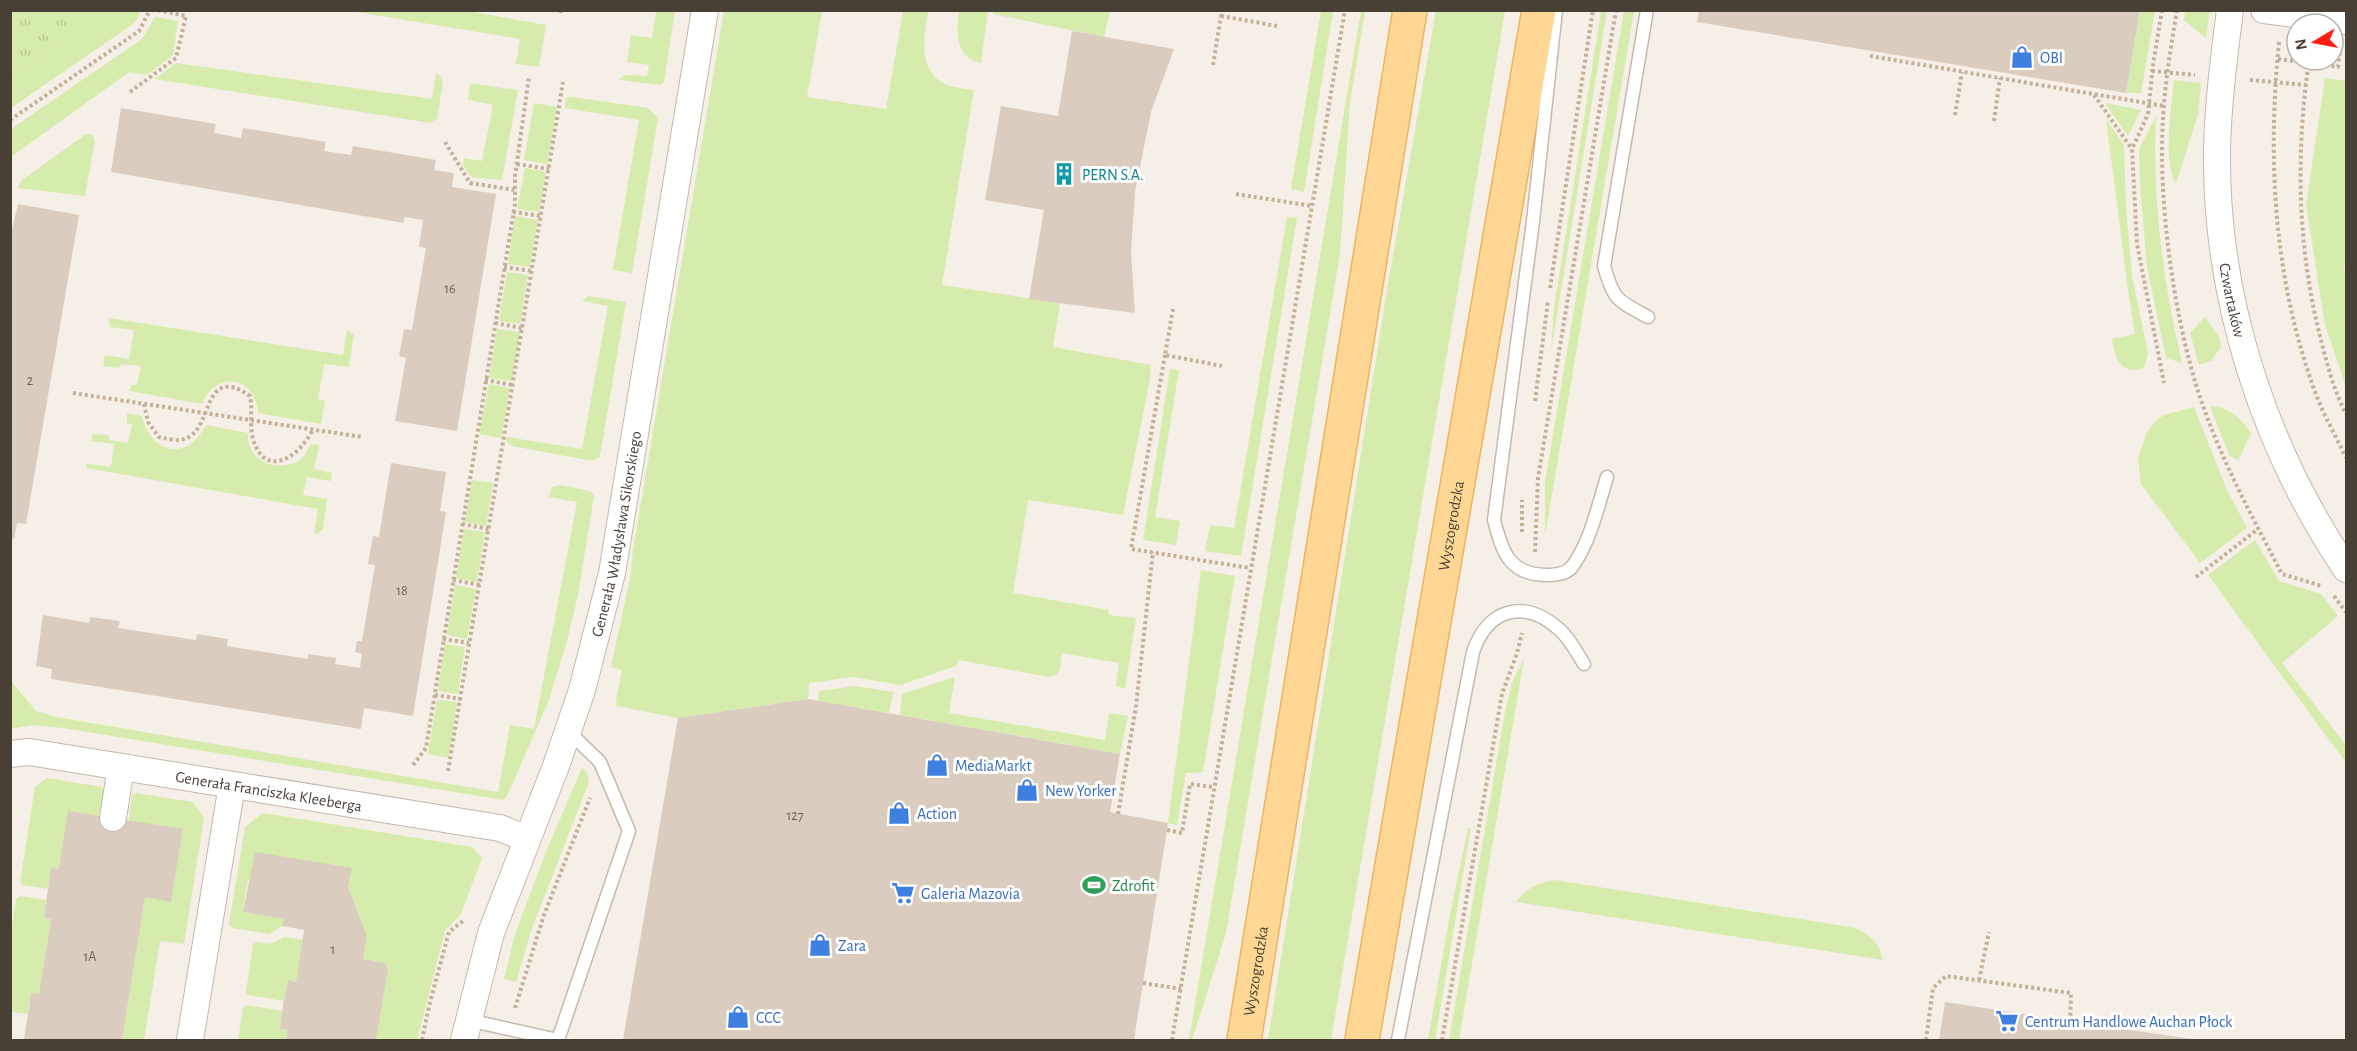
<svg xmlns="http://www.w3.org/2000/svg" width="2357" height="1051" viewBox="0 0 2357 1051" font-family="'Alegreya Sans',sans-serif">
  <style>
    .grass { fill: #d6ecac }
    .park { fill: url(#park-tufts) }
    .building { fill: #daccbe }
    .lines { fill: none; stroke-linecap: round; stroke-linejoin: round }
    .lane-casing { stroke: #c4b9ab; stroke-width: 15 }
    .street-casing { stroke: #c4b9ab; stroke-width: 28 }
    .primary-casing { stroke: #edb45c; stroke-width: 36 }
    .path { stroke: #c4b098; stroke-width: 4; stroke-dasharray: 3 3; stroke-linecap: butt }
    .lane { stroke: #fff; stroke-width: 12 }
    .street { stroke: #fff; stroke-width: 26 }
    .primary { stroke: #ffd795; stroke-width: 33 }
    .labels { text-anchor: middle; stroke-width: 6; stroke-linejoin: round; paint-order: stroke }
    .number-label { font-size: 14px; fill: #6c6257 }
    .shop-label { font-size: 16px; fill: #366cbe; stroke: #fff; text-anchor: start }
    .culture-label { font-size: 16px; fill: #0d838f; stroke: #fff; text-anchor: start }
    .street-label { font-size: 16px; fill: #483f35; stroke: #fff }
    .leisure-label { font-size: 16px; fill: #27864d; stroke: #fff; text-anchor: start }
  </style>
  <defs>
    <pattern id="park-tufts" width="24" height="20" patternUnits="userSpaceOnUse" patternTransform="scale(1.5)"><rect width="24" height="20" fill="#d6ecac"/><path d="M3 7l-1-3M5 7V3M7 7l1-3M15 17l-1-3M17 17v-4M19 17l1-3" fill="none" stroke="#b9cb95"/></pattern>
  </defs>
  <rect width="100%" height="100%" fill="#f5efe7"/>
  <path class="grass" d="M100,10L140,11L139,17L133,24L11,108V77Z
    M993,10L1110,11L1104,37L993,14Z
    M1436,10L1505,11L1331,1040H1268L1387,290Z
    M350,11H467L546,25L539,67L516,64L520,39Z
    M656,11H675L664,82L660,85L619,80L624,75L647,76L649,65L627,62L631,35L652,38Z
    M724,11H822L807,97L886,109L903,11H928C924,38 916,74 950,86C958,88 967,89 974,90L942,285L1060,303L1053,347L1151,365L1150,379L1123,515L1028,500L1013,593L1108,610L1109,615L1136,618L1125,689L1116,686L1119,663L1062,653L1060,669L1056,675L1048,677L959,660L956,666L900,685L854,677L809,683L808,699L678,718L617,706L616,700L622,670L611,667L630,578L633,550Z
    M959,11H988L981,63C955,57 956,32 959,11Z
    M1321,11H1333L1304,192L1291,189Z
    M1361,11H1365L1350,103L1340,254L1226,933L1192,1040H1189Z
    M1601,11H1607L1551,352L1554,308Z
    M1624,11H1634L1545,536V482Z
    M2140,11H2155L2141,93H2126Z
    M2185,11H2210L2206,38L2184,20Z
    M155,17L178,21L173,55L147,75L129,72L11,157V129L142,39Z
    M176,63L432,99L436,73L441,77L443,82L437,119L430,123L155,79Z
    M2325,78L2346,81V256L2344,268L2346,269V387L2325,325L2306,205Z
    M2174,80L2201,83L2198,115L2176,183C2162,162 2172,106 2174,80Z
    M475,84L518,90L502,180L471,177L463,165L464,158L482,161L493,105L468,100L470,85Z
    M572,97L648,108L658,118L632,273L613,270L639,120L565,108L566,98Z
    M534,103L557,107L547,164L524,160Z
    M2105,103L2141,110L2128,136Z
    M2156,116C2152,200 2163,281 2182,363L2166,358L2147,267L2140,186L2139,149Z
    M2106,119L2124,145L2126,207L2132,276L2148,353L2144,368C2121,376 2115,358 2112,339L2135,334L2128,290Z
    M86,134H92L95,140L85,196L18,188L21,181Z
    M525,168L546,172L539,212L517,209Z
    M515,216L538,220L530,267L508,264Z
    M1287,217L1297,218L1241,556L1205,551L1210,525L1234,528Z
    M507,272L528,275L520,324L499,321Z
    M588,296L626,302L600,456L594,460H587L512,446L505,440L506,437L582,449L608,306L582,301Z
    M2205,317L2219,337L2221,347L2211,361L2199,365L2190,333Z
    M109,318L343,355L347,330L354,335L349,367L324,364L318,399L325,401L321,424L258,413C255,375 216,370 202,404L130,391L131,385H137L141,366L121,364L119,368L103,366L105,355L129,359L134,330L110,327Z
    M497,329L520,332L512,381L489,378Z
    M1170,369L1179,370L1155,517L1180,521L1176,545L1143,540Z
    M489,384L510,388L501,438L479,434Z
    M2210,406C2230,408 2240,417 2251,433L2238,461L2229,455Z
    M2194,407L2227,490L2247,528L2200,563L2141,484L2138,458L2147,432L2155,421L2164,415Z
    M127,413L142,416C152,455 187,462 206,425L248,433C247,454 265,469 286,465C292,464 299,462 303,457C306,454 308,448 311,444L319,445L314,469L332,473L331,481L307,477L303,495L327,499L323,529L319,533L314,534L318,509L86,468L87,464L111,467L114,444L91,441L93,434L109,435V440L128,443L132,424L127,423Z
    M472,480L493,483L486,526L465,522Z
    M559,485L590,491L594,496L578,595L567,641L549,700L507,796L503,800L63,728L32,725L11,729V681L36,711L56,717L498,792L510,725L534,729L577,502L549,497L552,487Z
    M464,529L485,532L477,582L456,578Z
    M2255,540L2279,581L2321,594L2338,616L2282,663L2346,745V763L2208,575Z
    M1201,570L1235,576L1203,772L1186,773L1177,825L1168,823Z
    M455,585L476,589L467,639L447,635Z
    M445,644L465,647L458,694L438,691Z
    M1524,659L1459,1040H1449L1505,712L1512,682Z
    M955,677L949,713L1105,740L1109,713L1128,716L1120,754L900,715L902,694Z
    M855,686L893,692L889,713L818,701L819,691Z
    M437,700L457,702L449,758L428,754Z
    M582,768L587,772L589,782L531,931L516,982L504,979L515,934L545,854Z
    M47,778L102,787L104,790L99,816L59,869L51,868L48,889L22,885L20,882L35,787Z
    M136,793L193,802L204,818L184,944L160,941L144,1040H122L145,897L171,901L183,830L129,821L132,795Z
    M263,813L472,847L482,858L461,914L445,931L417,1040H376L388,969L385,963L363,959L367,936L348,887L352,868L248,880L243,911L284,919L282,926L269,934L232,928L229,924L245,827Z
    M1468,828H1471L1435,1040H1428L1450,914Z
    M1555,880L1850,927C1867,931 1880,943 1883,960L1516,902C1525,889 1539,882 1555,880Z
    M20,896L46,900L44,917L51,919L39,994L31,993L27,1014L11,1012V934L16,899Z
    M284,937L303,940L296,982L288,981L284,1001L248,995L246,992L253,944L256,942L271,944Z
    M246,1005L282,1011L280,1029L288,1030L286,1040H238L243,1008Z"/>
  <path class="park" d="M11,10H100V11L11,77Z"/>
  <path class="building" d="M1699,10H2140L2126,93L1697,22Z
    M1072,31L1174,49L1151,112L1135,192L1131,251L1135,313L1029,299L1044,210L985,200L1001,106L1058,116Z
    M121,108L216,124L214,133L241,138L243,128L326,142L324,151L351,155L353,146L436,160L434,170L454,173L452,187L496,194L457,431L395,421L406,358L399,356L404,329L412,330L426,248L419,247L423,220L404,217V223L111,172Z
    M18,204L79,215L26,524L17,523L14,539H10V238Z
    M391,463L446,472L440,511L446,512L413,716L364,708L361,729L51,679L52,669L36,666L43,615L89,623L90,617L120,621L118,628L196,640L197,634L228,639L227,646L308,659V654L336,658L335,664L360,668L362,654L355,652L357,641H362L375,565L368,564L373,536L379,537Z
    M808,699L1120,754L1110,812L1168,823L1134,1040H623L678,718Z
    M68,811L183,829L171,902L145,897L122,1040H24L31,993L39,994L51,919L44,917L51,868L59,869Z
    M255,852L352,868L348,887L367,936L363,959L385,963L388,969L376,1040H286L288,1030L280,1029L283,1006L288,980L296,982L304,930L282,926L284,919L243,912Z
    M1945,1002L2191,1039V1040H1939Z"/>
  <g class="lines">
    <g class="lane-casing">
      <path id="lane" d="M1556,10L1533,221L1494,520C1503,554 1510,576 1550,575C1560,574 1569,573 1574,564C1591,539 1598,506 1607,477
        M1647,10L1604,266C1614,301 1617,300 1648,317
        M468,1020L558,1040L629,831L600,762L568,731
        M1398,1040L1473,652C1488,608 1525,598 1560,630C1570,639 1577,653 1584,664"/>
    </g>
    <g class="street-casing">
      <g id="street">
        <path id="s1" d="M2230,10C2224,57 2218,104 2217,150C2215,298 2264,447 2346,569"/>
        <path d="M2264,10L2346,21"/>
        <path id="s2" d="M10,754L29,752L500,828L527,839"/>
        <path d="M113,818L121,767"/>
        <path d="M190,1040L232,785"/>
        <path id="s3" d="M464,1040L491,933L556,766L582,690L612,573L705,10"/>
      </g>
    </g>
    <g class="primary-casing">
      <g id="primary">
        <path id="s4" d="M1244,1040L1410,10"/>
        <path id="s5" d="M1362,1040L1539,10"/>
      </g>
    </g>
    <path class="path" d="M2162,10L2153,65L2148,114L2132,149L2137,244L2164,383
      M2177,10C2171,46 2165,82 2163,119C2158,199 2173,311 2197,388C2218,454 2250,513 2282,574L2322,586
      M560,13L561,10
      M1221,16L1277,26
      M2279,42C2267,162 2274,283 2317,397C2325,418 2337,438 2346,458
      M1870,56L2164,106
      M2278,59L2338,67L2340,51
      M2309,60C2296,151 2297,242 2319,332C2326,360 2333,389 2346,414
      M1213,65L1222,10
      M2152,71L2195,75
      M2250,80L2306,85
      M130,92L176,58L186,16L157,10
      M2094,95L2132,149
      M1955,115L1962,72
      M10,120L139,31L150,10
      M1994,121L2000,78
      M445,142L470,183L515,190
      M517,164L549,169
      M1236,194L1312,206
      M513,212L541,216
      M504,267L532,271
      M1550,288L1593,10
      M1173,309L1165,355L1222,366
      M495,323L522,328
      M1165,355L1131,549L1250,568
      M485,380L513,385
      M73,393L362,437
      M1535,401L1548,301
      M144,404L148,422L159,437C167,439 179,442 187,438C213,427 203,363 250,396C253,410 249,425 253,439C265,480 300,457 313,429
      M462,524L489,529
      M1522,532V500
      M1535,552L1538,478L1616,10
      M2196,577L2258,529
      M453,580L480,585
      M2334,596L2346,612
      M443,639L469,643
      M435,695L461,699
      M413,765L426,748L515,204V176L529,77
      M448,771L563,82
      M1118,814L1136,706L1153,552
      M1167,830L1182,833L1190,784L1213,787
      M1979,980L1989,932
      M1143,983L1181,989
      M515,1008L544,915L590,798
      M422,1040L429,1006L449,932L464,920
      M1172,1040L1345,10
      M1442,1040L1502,694L1517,653L1522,633
      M1926,1040L1933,988L1946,976L2071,993L2070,1024"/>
    <use href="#lane" class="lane"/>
    <use href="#street" class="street"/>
    <use href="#primary" class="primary"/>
  </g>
  <defs>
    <g id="shop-bare" transform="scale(1.8)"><path d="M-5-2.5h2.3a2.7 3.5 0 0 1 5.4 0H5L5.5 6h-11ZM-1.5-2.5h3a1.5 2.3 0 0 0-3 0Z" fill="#3f7fe0" stroke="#fff" stroke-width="2.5" paint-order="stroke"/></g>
    <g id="building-bare" transform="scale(1.8)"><path d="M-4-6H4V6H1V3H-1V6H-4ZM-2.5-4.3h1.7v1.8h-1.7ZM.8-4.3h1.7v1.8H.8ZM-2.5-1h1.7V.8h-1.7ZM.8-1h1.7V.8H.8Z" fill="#0f9aa8" stroke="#fff" stroke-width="2.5" paint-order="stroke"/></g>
    <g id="stadium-bare" transform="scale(1.8)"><path d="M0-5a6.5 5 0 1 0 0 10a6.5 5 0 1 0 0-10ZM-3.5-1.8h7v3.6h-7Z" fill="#2e9e5b" stroke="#fff" stroke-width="2.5" paint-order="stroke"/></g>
    <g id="supermarket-bare" transform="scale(1.8)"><path d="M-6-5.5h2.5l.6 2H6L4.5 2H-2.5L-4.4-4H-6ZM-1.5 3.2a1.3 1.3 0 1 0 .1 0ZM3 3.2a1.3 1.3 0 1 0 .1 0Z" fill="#3f7fe0" stroke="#fff" stroke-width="2.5" paint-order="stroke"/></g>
  </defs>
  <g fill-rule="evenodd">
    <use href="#shop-bare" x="2022" y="57"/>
    <use href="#building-bare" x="1064" y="174"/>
    <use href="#shop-bare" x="937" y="765"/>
    <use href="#shop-bare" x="1027" y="790"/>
    <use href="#shop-bare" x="899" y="813"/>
    <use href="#stadium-bare" x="1094" y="885"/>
    <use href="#supermarket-bare" x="903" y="893"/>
    <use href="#shop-bare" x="820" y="945"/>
    <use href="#shop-bare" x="738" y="1017"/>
    <use href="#supermarket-bare" x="2007" y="1021"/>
  </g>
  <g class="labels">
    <g class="number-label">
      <text x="450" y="293">16</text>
      <text x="30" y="385">2</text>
      <text x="402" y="595">18</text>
      <text x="795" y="820">127</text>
      <text x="333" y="954">1</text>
      <text x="90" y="961">1A</text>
    </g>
    <g class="shop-label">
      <text x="2040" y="63">OBI</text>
      <text x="955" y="771">MediaMarkt</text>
      <text x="1045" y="796">New Yorker</text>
      <text x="917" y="819">Action</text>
      <text x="921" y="899">Galeria Mazovia</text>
      <text x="838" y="951">Zara</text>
      <text x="756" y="1023">CCC</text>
      <text x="2025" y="1027">Centrum Handlowe Auchan Płock</text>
    </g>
    <g class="culture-label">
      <text x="1082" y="180">PERN S.A.</text>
    </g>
    <g class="street-label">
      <text dy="6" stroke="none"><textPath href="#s1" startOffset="292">Czwartaków</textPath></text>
      <text dy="6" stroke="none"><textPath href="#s5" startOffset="522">Wyszogrodzka</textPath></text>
      <text dy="6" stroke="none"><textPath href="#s3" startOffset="530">Generała Władysława Sikorskiego</textPath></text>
      <text dy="6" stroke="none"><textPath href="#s2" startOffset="262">Generała Franciszka Kleeberga</textPath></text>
      <text dy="6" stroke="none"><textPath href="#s4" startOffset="70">Wyszogrodzka</textPath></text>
    </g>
    <g class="leisure-label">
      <text x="1112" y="891">Zdrofit</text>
    </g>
  </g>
  <rect width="2357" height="1051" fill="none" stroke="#483f35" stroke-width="24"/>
  <g transform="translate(2315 42) rotate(260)"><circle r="28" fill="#ffffff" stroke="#b6b2ae" stroke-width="1.5"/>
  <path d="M0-4.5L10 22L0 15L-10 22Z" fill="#ff2013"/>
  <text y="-9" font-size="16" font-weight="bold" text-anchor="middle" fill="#483f35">N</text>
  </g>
</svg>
